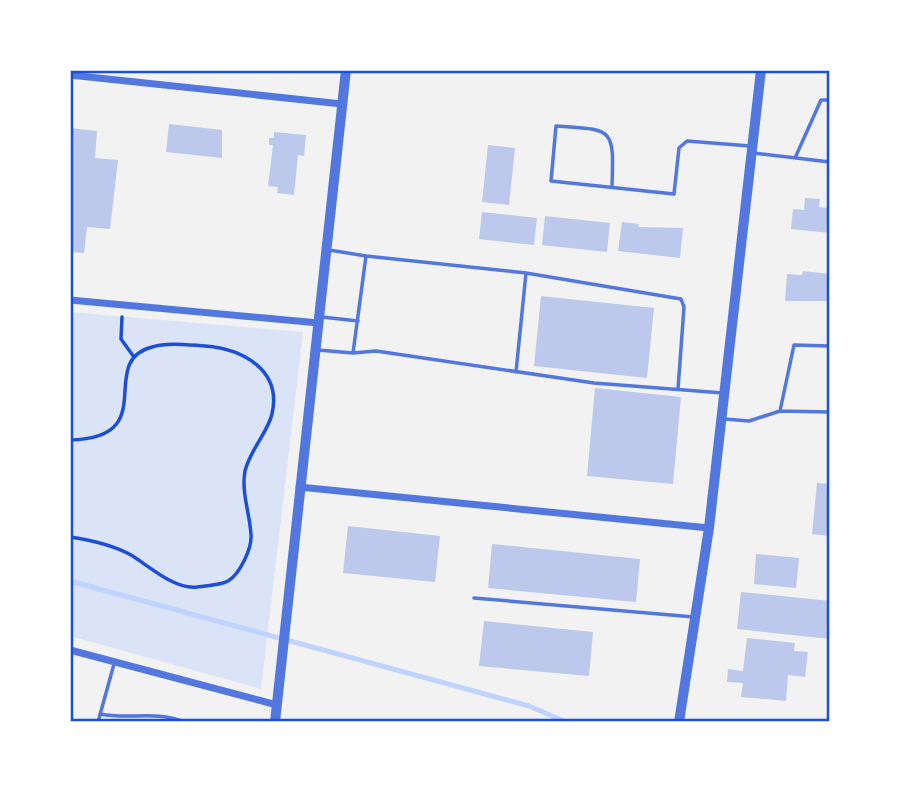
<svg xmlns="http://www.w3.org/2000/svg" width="900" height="792" viewBox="0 0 900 792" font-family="Jost,sans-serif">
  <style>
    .green { fill: #dbe4f7 }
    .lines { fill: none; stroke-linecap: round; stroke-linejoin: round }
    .stream { stroke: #bfd3fe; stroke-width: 5 }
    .building { fill: #bdc9ec }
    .path { stroke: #1d4ed8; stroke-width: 3.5 }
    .service { stroke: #5277de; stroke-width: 3.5 }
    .minor { stroke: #5277de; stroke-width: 7 }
    .tertiary { stroke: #5277de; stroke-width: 10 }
    .neatline { fill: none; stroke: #1d4ed8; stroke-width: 2.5 }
  </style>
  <rect width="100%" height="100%" fill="#f2f2f2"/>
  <path class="green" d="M70,312L303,332L261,689L70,636Z"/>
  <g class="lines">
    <path class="stream" d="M70,581L529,706L566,722"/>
  </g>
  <path class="building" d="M169,124L222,130V158L166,152Z
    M70,128L97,131L95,158L118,160L110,229L87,227L84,253L70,252Z
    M274,132L306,135L304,156L298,155L294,195L277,193L278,187L268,186L273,145H269V138H274Z
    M488,145L515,148L509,205L482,202Z
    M828,197L830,233L791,229L793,209L804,210L805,198L820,199L819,207L827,208Z
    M482,212L537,218L534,245L479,239Z
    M545,216L610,223L607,252L542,245Z
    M622,222L639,224L638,227L683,228L680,258L618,251Z
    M803,271L830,274V301H785L787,274L802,275Z
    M541,296L654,308L647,378L534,366Z
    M595,388L681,397L673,484L587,476Z
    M817,483L830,484V536L812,534Z
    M348,526L440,536L435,582L343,573Z
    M492,544L640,559L636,602L488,588Z
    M756,554L799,558L796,588L754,584Z
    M741,592L830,601V639L737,629Z
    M484,621L593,632L589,676L479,666Z
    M747,638L795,643L794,651L808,652L805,677L788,675L786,701L741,697L743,683L727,682L728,669L743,671Z"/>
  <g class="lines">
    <path class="path" d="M122,317L121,339L134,357
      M70,440C163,438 95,362 152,347C167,342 189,345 205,346C243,349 282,370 272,414C268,432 250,450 245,471C241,492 250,514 251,535C252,548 240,574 228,581C221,585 205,586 197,587C175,590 149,566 131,555C113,545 90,540 70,537"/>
    <path class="service" d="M753,153L830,162
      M795,158L821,100H830
      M612,187C614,127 614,130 556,126L551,181L674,194L679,148L687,141L750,146
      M366,256L526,273L516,372
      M526,273L681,299L684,307L678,389
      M322,317L358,321
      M318,350L353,353L366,256L329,250
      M353,353L376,351L594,383L723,393
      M780,411L794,345L830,346
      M725,419L749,421L780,411L830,412
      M474,598L694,617
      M100,714C132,720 153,710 185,722
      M98,722L114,664"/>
    <path class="minor" d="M70,75L342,104
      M70,300L319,323
      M299,487L709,528
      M70,650L277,705"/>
    <path class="tertiary" d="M275,722L346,70
      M679,722L709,528L761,70"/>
  </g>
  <rect width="900" height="792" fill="none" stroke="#ffffff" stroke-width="144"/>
  <rect x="72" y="72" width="756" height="648" class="neatline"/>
</svg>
